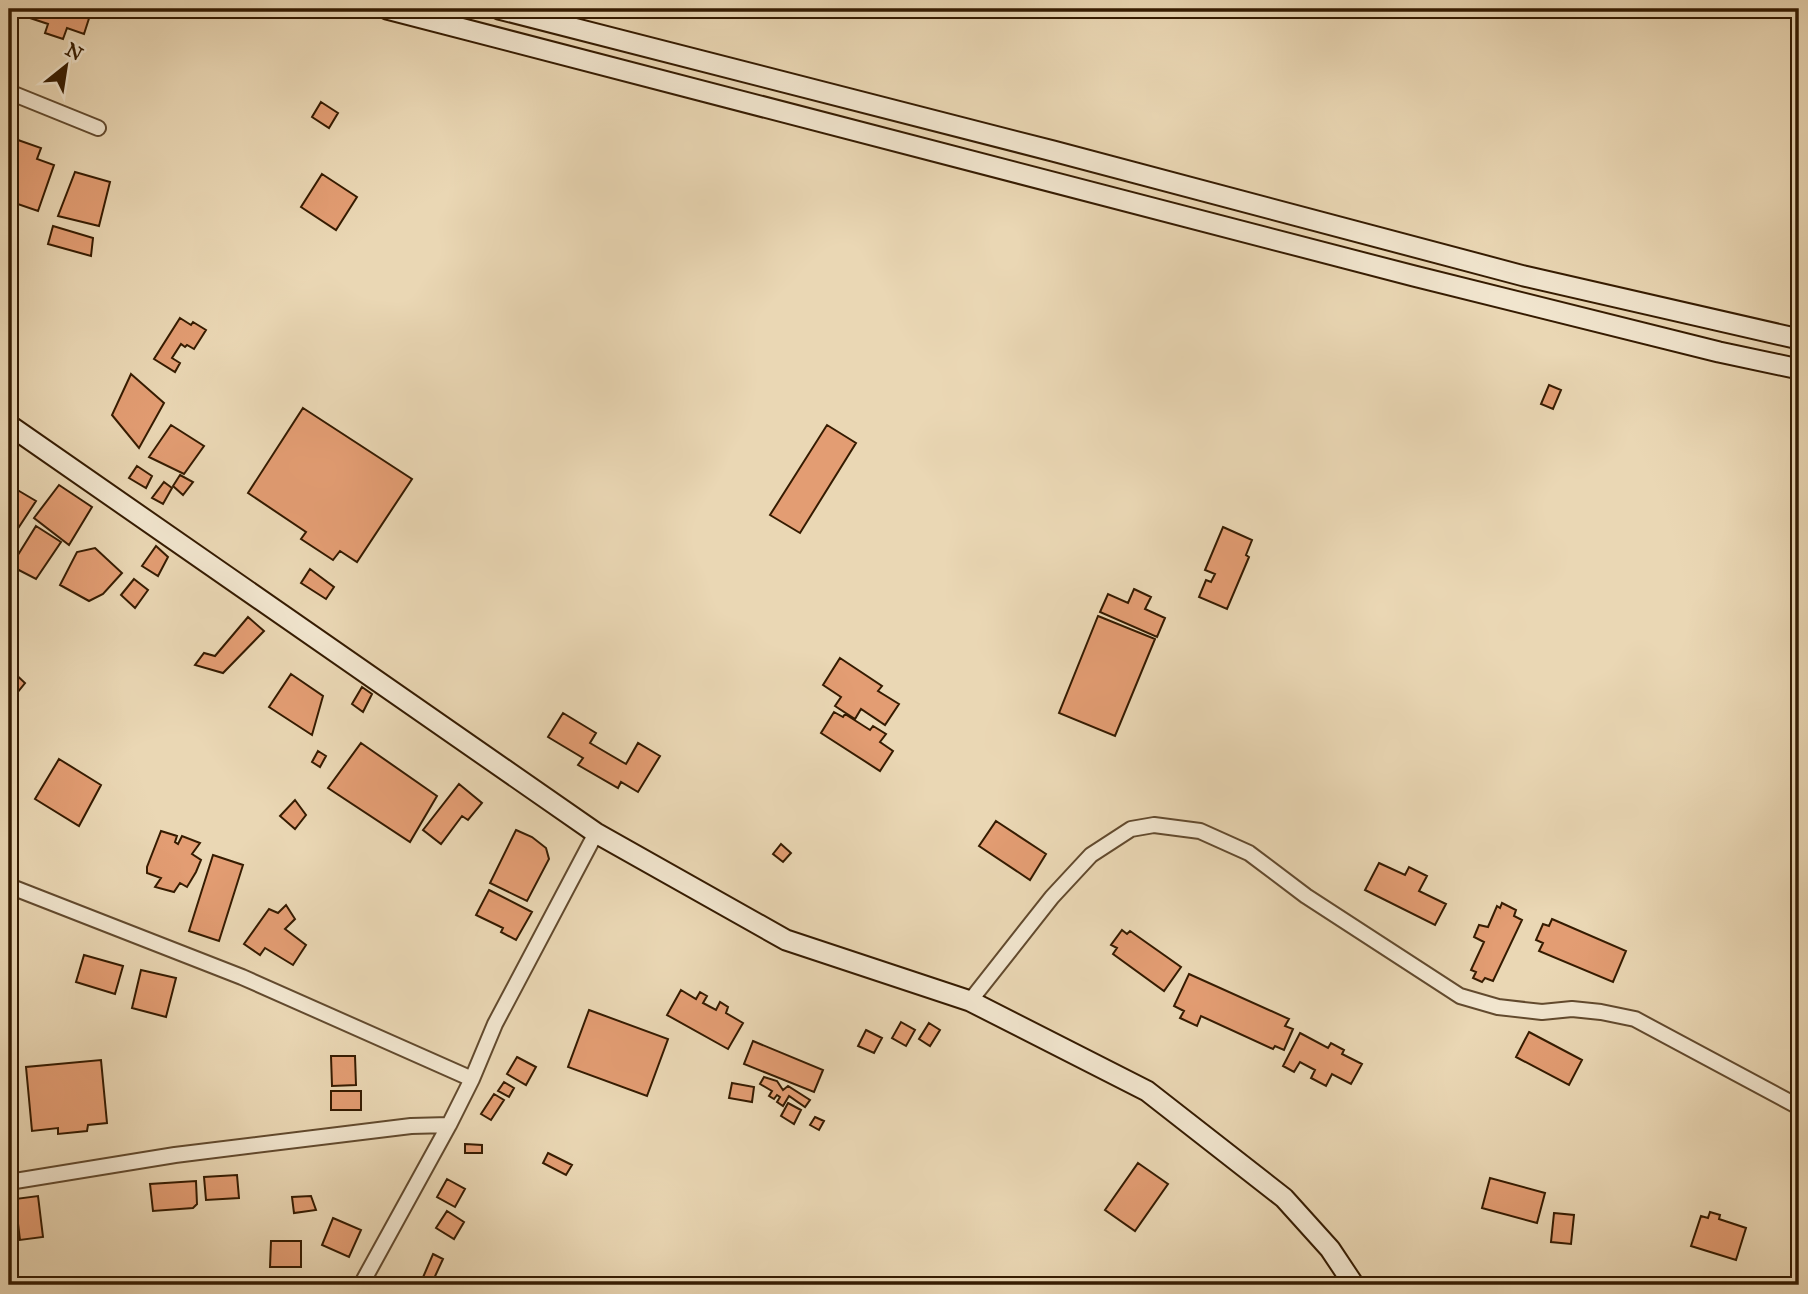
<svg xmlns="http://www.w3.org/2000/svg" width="1808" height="1294" viewBox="0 0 1808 1294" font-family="'IM FELL Great Primer',serif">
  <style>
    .building { fill: #e39d73; stroke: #351b01; stroke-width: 2 }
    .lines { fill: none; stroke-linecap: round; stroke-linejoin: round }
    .street-casing { stroke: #624a2e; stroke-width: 18 }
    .secondary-casing { stroke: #351b01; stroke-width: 23 }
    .street { stroke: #f1e5ce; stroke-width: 14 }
    .secondary { stroke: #f1e5ce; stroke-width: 19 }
  </style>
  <rect width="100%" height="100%" fill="#ead7b4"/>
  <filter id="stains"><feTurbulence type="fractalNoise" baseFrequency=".00286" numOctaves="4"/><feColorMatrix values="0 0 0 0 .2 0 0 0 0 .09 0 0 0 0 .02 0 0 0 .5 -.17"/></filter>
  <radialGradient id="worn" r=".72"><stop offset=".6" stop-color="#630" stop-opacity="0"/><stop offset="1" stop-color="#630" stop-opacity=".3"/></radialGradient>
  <path class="building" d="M29,9H92L84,34L67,28L63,39L45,33L48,24L27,17Z
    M321,102L338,113L329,128L312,117Z
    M18,140L41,148L37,159L54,165L38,211L9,201V155L12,156Z
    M75,172L110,182L99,226L58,216Z
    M322,174L357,197L336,230L301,207Z
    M53,226L93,238L91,256L48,244Z
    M180,318L191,325L193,322L206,330L194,349L187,345L185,347L181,344L172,358L180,363L175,372L154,359Z
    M131,374L164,403L139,448L112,415Z
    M1549,385L1561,390L1553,409L1541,404Z
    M303,408L412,479L357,562L340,551L333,560L301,539L306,532L248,493Z
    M171,425L204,446L184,474L149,457Z
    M827,425L856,443L800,533L770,515Z
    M137,466L152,476L146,488L129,478Z
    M180,475L193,482L183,495L173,486Z
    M164,482L172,488L163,504L152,498Z
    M9,485L36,501L17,530L9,526Z
    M59,485L92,507L69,545L34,518Z
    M36,526L61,542L36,579L11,566Z
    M1223,527L1252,540L1246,555L1249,557L1227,609L1199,597L1206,580L1211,582L1215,574L1205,570Z
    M156,546L168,557L158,576L142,566Z
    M95,548L122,573L103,594L89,601L60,585L77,552Z
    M310,569L334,587L326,599L301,583Z
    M134,579L148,590L135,608L121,595Z
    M1134,589L1151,597L1145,609L1165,618L1157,637L1100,612L1108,594L1128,603Z
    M1098,616L1155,639L1115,736L1059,713Z
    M248,617L264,631L223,673L195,665L204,653L215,656Z
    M840,658L882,686L878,691L899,704L885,725L861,709L855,719L835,706L841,697L823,685Z
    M9,668L25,683L9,703Z
    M291,674L323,696L312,735L269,707Z
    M362,687L372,694L363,712L352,704Z
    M834,712L843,717L845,714L870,730L873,726L886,734L880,742L893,751L880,771L821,733Z
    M563,713L596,733L590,743L626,764L638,743L660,756L638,792L621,782L618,788L578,765L583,758L548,737Z
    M361,743L437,796L410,842L328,788Z
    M318,751L326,756L320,767L312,762Z
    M59,759L101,785L79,826L35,799Z
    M459,784L482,803L468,820L462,816L441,844L423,830Z
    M295,800L306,815L295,829L280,816Z
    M996,821L1046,854L1030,880L979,846Z
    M516,830L532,837L546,848L549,859L527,901L490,883Z
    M161,831L177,836L175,842L178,844L182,836L200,843L192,854L201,860L196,872L187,887L180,883L174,892L155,887L161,878L147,873V867Z
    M781,844L791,853L783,862L773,854Z
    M213,855L243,865L219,941L189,931Z
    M1379,863L1405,875L1409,867L1427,876L1419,891L1446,904L1435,925L1365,890Z
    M489,890L532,912L516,940L501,932L503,928L476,915Z
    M1502,903L1516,910L1514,916L1522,920L1493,981L1485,978L1482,982L1473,978L1476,972L1471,970L1484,942L1474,937L1479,925L1488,927L1497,906L1500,908Z
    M286,905L295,919L285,929L306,945L293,965L265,948L260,955L244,944L269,909L278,913Z
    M1552,919L1626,951L1613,982L1539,951L1543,943L1536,940L1543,924L1549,926Z
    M1122,930L1127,934L1130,931L1181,967L1164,991L1113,954L1117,948L1111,945Z
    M84,955L123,966L115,994L76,982Z
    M141,970L176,978L166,1017L132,1008Z
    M1189,974L1289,1019L1285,1026L1293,1029L1284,1050L1275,1046L1273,1049L1201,1016L1197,1026L1180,1018L1184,1011L1174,1006Z
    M681,990L696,999L700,992L707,996L703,1003L716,1010L720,1002L728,1007L726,1013L743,1023L728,1049L667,1015Z
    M589,1010L668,1039L647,1096L568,1067Z
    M901,1022L915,1030L906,1046L892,1038Z
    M929,1023L940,1030L930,1046L919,1039Z
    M866,1030L882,1038L874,1053L858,1046Z
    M1529,1032L1582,1060L1569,1085L1516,1057Z
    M1300,1033L1328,1048L1331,1043L1344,1050L1342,1054L1362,1064L1351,1084L1332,1074L1326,1086L1311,1078L1315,1070L1300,1062L1294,1072L1283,1066Z
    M753,1041L823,1070L814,1092L744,1064Z
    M331,1056H355L356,1085L332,1086Z
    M517,1057L536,1067L526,1085L507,1074Z
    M101,1060L107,1123L88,1125L87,1131L58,1134V1128L32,1131L26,1067Z
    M764,1077L777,1081L783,1090L788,1086L810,1100L805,1107L789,1096L783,1106L777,1102L780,1097L777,1095L774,1099L769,1096L772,1091L760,1084Z
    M504,1082L514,1088L509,1097L498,1091Z
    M732,1083L754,1087L752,1102L729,1098Z
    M331,1091H361V1110H331Z
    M494,1094L504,1100L491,1120L481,1114Z
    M788,1103L801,1110L794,1124L781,1116Z
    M815,1117L824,1121L819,1130L810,1125Z
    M465,1144L482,1145V1153H465Z
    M548,1153L572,1165L566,1175L543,1163Z
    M1138,1163L1168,1184L1135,1231L1105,1210Z
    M237,1175L239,1198L206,1200L204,1177Z
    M1490,1178L1545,1193L1537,1223L1482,1208Z
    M447,1179L465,1189L455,1207L437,1197Z
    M196,1181L197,1204L193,1208L153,1211L150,1184Z
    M38,1196L43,1237L20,1240L15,1199Z
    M311,1196L316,1210L294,1213L292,1197Z
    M447,1211L464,1222L454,1239L436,1228Z
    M1710,1212L1720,1215L1719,1219L1746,1228L1736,1260L1691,1246L1701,1216L1708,1218Z
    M1554,1213L1574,1215L1571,1244L1551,1242Z
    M333,1218L361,1230L349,1257L322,1245Z
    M271,1241H301V1267H270Z
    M433,1254L443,1259L431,1285H429L421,1282Z"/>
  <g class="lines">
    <g class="street-casing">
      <path id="street" d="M9,92L98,128
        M9,886L242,977L472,1079
        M970,1001L1052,897L1091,855L1131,829L1154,825L1200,831L1249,853L1306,896L1460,996L1498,1007L1542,1012L1572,1009L1601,1012L1635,1019L1799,1107
        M9,1182L175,1155L411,1126L449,1125
        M361,1285L449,1125L472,1079L495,1024L596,833"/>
    </g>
    <g class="secondary-casing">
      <path id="secondary" d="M387,9L1414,276L1719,352L1799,369
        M499,9L1053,151L1524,276L1799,339
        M9,425L596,833L786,940L970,1001L1147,1091L1284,1198L1330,1249L1354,1285"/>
    </g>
    <use href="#street" class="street"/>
    <use href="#secondary" class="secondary"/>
  </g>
  <rect width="1808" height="1294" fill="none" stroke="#ead7b4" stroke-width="35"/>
  <rect x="10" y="10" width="1787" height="1273" fill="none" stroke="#351b01" stroke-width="3.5"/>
  <rect x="18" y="18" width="1773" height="1259" fill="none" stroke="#351b01" stroke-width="2"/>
  <g transform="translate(66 66) rotate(30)" stroke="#f1e5ce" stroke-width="5" paint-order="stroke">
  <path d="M0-5L12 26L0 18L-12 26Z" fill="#351b01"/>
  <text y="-10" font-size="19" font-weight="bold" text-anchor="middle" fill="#351b01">N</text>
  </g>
  <rect width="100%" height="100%" filter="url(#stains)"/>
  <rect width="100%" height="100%" fill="url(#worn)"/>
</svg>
